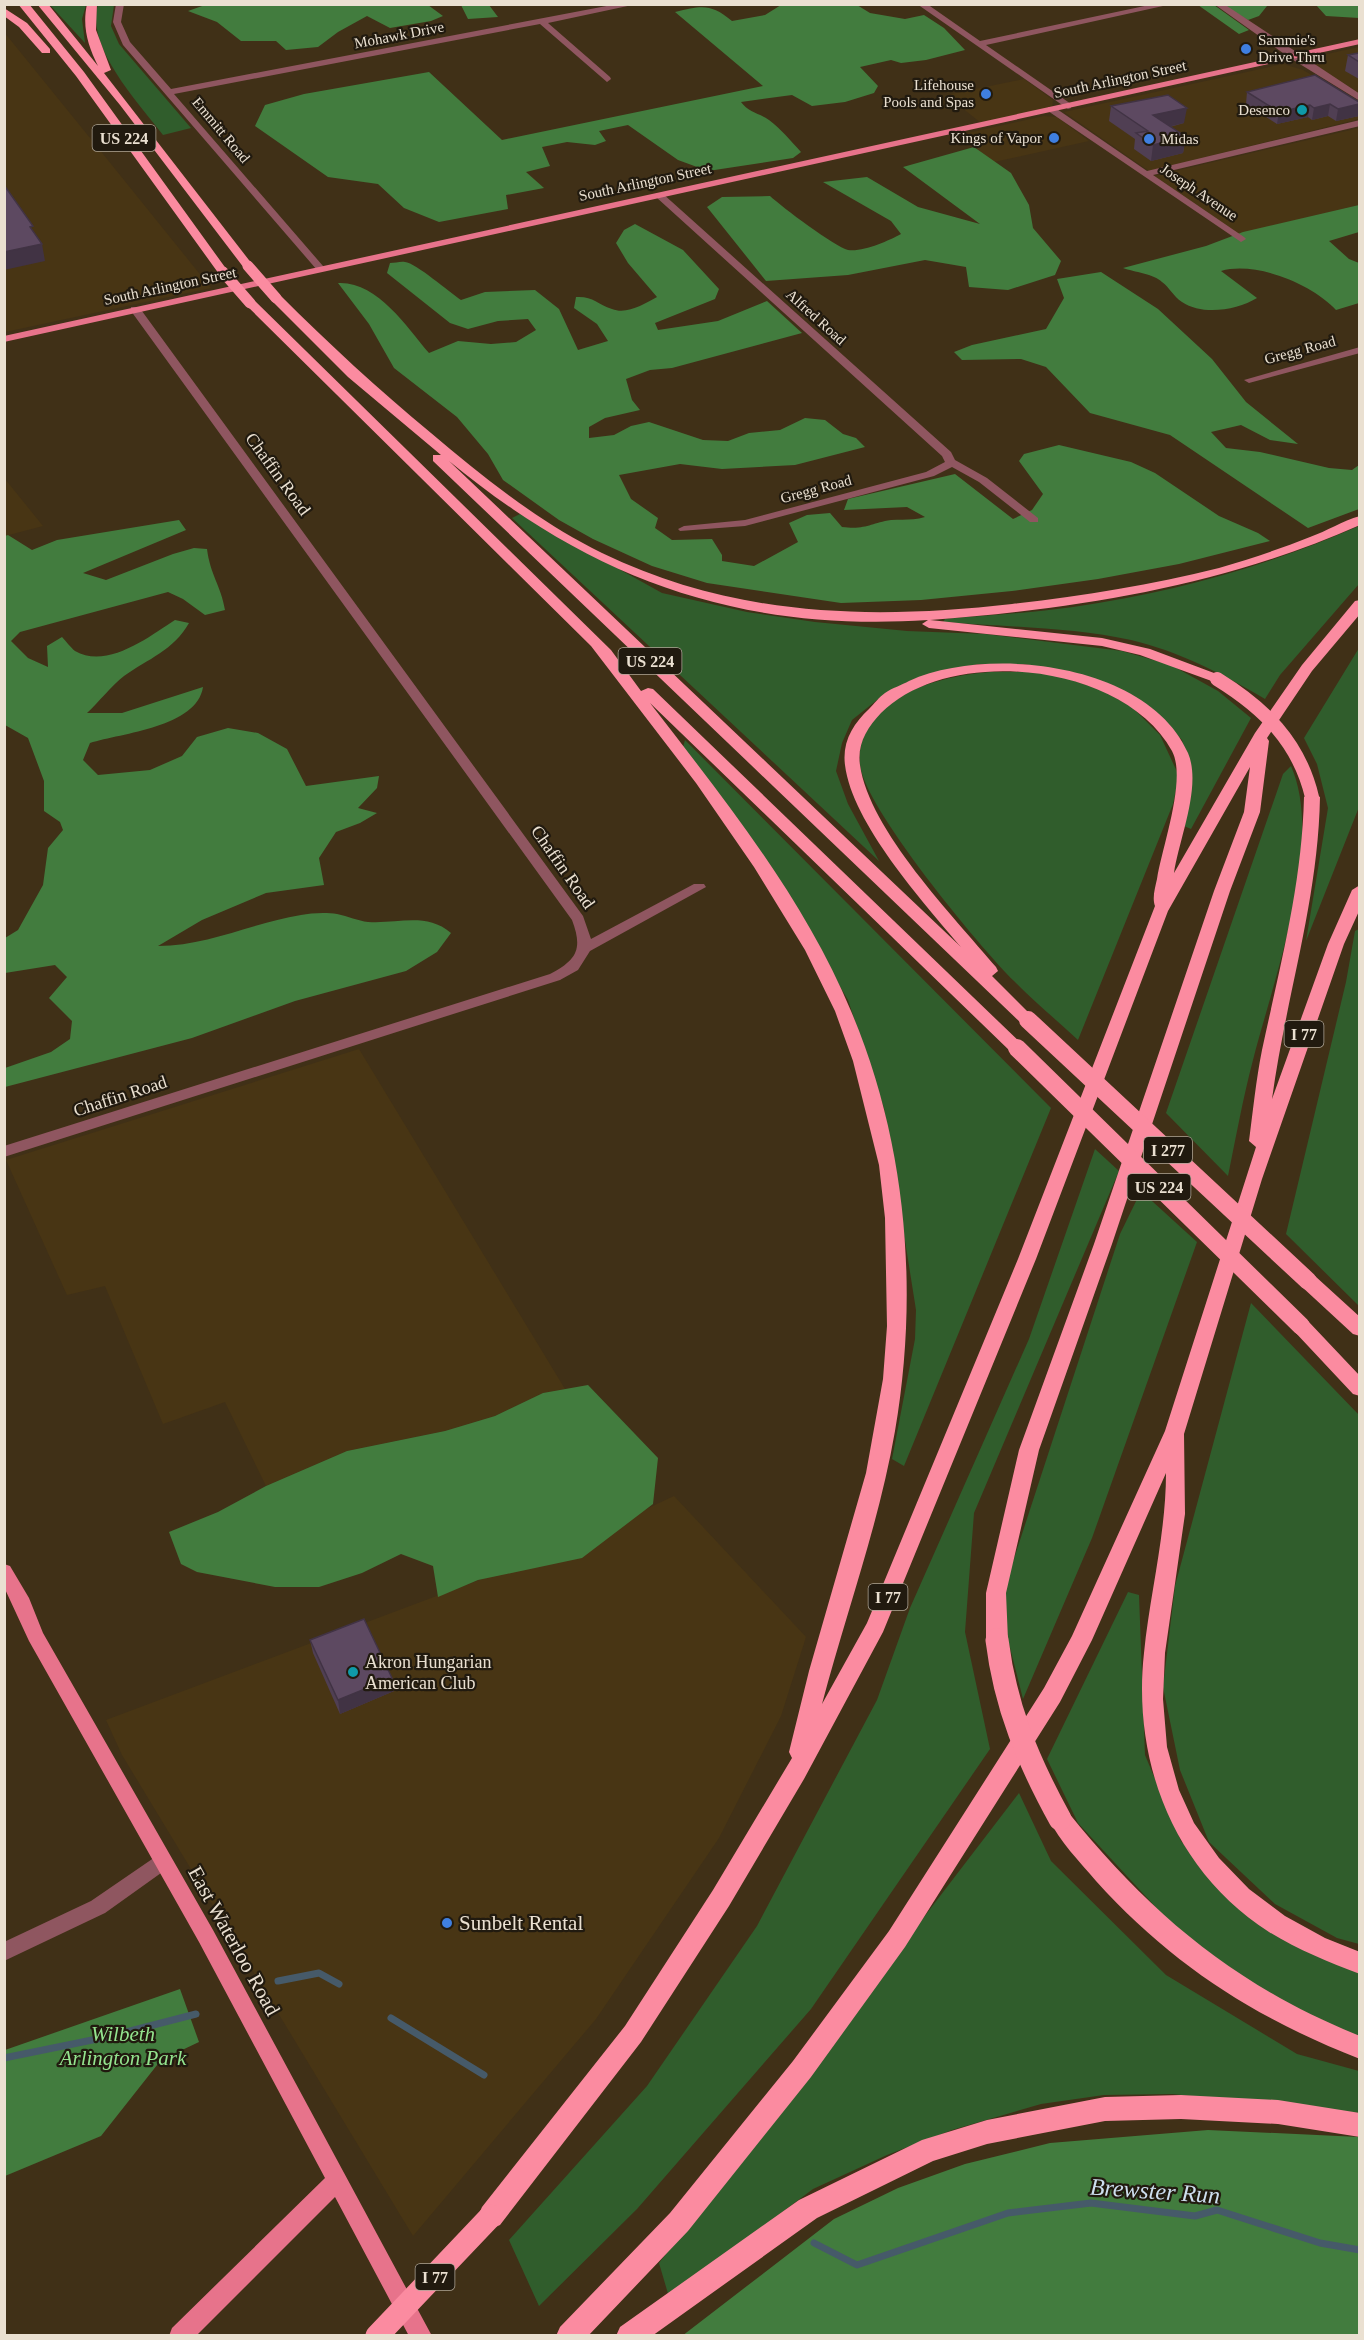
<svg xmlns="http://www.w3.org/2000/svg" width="1364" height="2340" viewBox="0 0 1364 2340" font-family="'Times New Roman',serif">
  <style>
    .built { fill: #483514 }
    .green { fill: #305d2c }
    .forest { fill: #427c3e }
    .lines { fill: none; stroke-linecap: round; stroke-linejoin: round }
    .stream { stroke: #465a69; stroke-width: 7 }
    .minor { fill: #8f5660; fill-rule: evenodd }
    .major { fill: #e7738b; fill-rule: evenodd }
    .highway { fill: #fb8ba0; fill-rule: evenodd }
    .highway-bridge-far3 { stroke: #fb8ba0; stroke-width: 11 }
    .highway-bridge-far2 { stroke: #fb8ba0; stroke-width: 14 }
    .highway-bridge-far1 { stroke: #fb8ba0; stroke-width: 18 }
    .highway-bridge { stroke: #fb8ba0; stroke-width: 23 }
    .wall { fill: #503f53 }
    .shaded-wall { fill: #413344 }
    .building { fill: #5d4961; stroke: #413344; stroke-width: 1.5 }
    .shop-dot { fill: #3f7fe0; stroke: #211a0f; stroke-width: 2 }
    .culture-dot { fill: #0f9aa8; stroke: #211a0f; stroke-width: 2 }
    .labels { text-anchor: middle; stroke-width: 4.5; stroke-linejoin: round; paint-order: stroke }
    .far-street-label { font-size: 15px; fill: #eae0d1; stroke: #211a0f }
    .far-poi-label { font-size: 15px; fill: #eae0d1; stroke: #211a0f; text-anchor: end }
    .shield { fill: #211a0f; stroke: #aea597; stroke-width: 1.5 }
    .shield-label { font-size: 16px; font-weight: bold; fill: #eae0d1 }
    .street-label { font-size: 18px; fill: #eae0d1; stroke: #211a0f }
    .poi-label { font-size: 18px; fill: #eae0d1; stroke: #211a0f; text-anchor: start }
    .near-poi-label { font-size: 21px; fill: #eae0d1; stroke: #211a0f; text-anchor: start }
    .near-street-label { font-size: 21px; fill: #eae0d1; stroke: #211a0f }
    .near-park-label { font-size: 21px; font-style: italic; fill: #94e48e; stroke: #211a0f }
    .near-water-label { font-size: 24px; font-style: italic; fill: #cddeee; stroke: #211a0f }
  </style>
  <rect width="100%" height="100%" fill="#403017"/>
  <path class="built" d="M4,32L103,154L211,288L5,332Z
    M1359,47V93L1306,59L1318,56Z
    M1283,64L1303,70L1360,103L1359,119L1149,171L1064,112Z
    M1024,79L1053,100L1052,108L981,123L946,95Z
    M1044,116L1057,117L1089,141L994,162L958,135Z
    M1359,128V205L1239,234L1154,176Z
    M5,479L43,526L5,536Z
    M359,1049L565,1389L543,1393L495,1416L445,1431L347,1451L266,1486L225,1402L163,1424L105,1286L67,1295L6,1160Z
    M674,1496L806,1637L781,1716L719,1838L596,2019L413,2236L122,1755L106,1720L559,1550Z"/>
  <path class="green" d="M50,5H86L82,19L85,43Z
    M98,5H114L111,26L119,44L191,128L163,135C139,103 85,47 98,5Z
    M520,514L662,593L747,612L815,622L907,631L985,634L1122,651L1171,665L1218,691L1251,718L1191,829L1184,826L1192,777L1182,740L1161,717L1080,675L1024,664H978L914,679L882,696L852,720L842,743L836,771L848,804L879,861L512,518Z
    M1359,526V584L1280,675L1265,699C1223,674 1178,651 1131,640C1070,627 1005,627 943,622L945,619C988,615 1031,613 1073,607C1172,593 1268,566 1359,526Z
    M1359,648V807L1306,941L1328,808L1317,764L1304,738Z
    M990,672H1036L1069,679L1101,690L1132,707L1160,735L1179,776L1173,804L1078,1040C1057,1020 1034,1002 1014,981C981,949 862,805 860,764C855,697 939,676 990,672Z
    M685,740L1051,1108L904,1466L892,1459L915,1339L916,1310L884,1108L848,1000L764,858L683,747Z
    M1291,766C1325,843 1273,981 1253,1060C1243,1098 1236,1137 1228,1176L1166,1113L1283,774Z
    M1359,929V1306L1286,1234L1346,982L1355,931Z
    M1095,1149L1119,1171L974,1513L965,1632L990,1749L811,2009L637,2209L539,2306L509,2240L647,2086L757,1926L877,1700L910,1608L1029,1339Z
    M1141,1191L1197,1242L1092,1538L1023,1699L1006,1632V1583L1120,1234Z
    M1251,1303L1359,1415V1944L1337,1938L1275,1904L1209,1842L1180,1770L1163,1687L1175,1586Z
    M1128,1592L1139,1595L1145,1755L1181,1841L1233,1901L1359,1971V2041L1244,1980L1186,1940L1078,1823L1047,1759Z
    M1019,1793L1051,1861L1166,1975L1297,2054L1359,2071V2113L1172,2094L1104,2095L1041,2104L952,2130L887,2155L813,2189L669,2297L659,2263Z"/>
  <path class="forest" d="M1265,4L1267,6L1259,16L1248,20L1223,5Z
    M205,5H428L443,16L431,21L390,28L367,16L338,32L318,47L286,50L276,41H241L217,22L188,11Z
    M461,5H489L498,17L468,19Z
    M781,5H857L870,13L905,19L924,15L944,28L965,50L926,60L901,63L891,60L860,67L878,86L874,93L845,102L812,106L792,95L741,102C748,112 759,113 769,120C781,129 791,141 801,152L793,158L708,171L678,160L628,125L599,131L606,141L595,145L567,142L542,147L550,166L526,172L544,188L506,195L508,209L439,222L404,208L378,184L328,177L255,126L265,105L304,94L429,72L502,140L763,86L675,12C702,6 710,3 732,21L765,15Z
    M1198,5H1214L1249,30L1239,34Z
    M1316,5H1359V18L1326,16Z
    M974,147L1011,173L1029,205L1033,228L1061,261L1055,275L1008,290L969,287L966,267L925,260L848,275L766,281L707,207L722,197L770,196C782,207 835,247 848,250C864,252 888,241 901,234L891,221L823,182L867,177L918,207L980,224L903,167Z
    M1359,205V232L1329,241L1349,259L1359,263V303L1336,310C1312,284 1256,261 1221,271L1257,298C1237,310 1203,316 1182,302C1173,296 1170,288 1162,282C1154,274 1134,272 1123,268L1206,246L1243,232Z
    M635,224L683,250L719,289L715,299L655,323L658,330L718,321L767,301L802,333L672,368L650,370L626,379L632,400L640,410L605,418L589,427V438L614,435L631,426L649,422L703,440L728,441L749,433L780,430L805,418L825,420L843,434L856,438L865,447L795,465L722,469L680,464L619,475L631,499L658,518L655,528L672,540L712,539L722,555V561L754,566L798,542L789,523L807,515L830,513L842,527C867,530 870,523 891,520C903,519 913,521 925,517L907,507L844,510L848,499L955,474L1013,519L1032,510L1043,494L1019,461L1024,454L1059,445L1131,462L1155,473L1219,516L1258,533L1270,541L1179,564L1098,579L1012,591L921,600L841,603L707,583L652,566L593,539L559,520L503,480L488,454L457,417L394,368L369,324L338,283C377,281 406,326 429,353L458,341L491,344L516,342L536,330L528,319L498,321L468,329L450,323L387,273L390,263C395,263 401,261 405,262C416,263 449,292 461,300L485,292L535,290L559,309L578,350L608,341L597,324L574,308L576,297C593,296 597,304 612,309C627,315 644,304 657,297L628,263L616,243L624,230Z
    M1101,272L1158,309L1212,359L1246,402L1298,444L1270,440L1241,425L1211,432L1226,448L1260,452L1329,468L1352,470L1359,465V509L1308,528L1170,435L1090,413L1046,367L1021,359L962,360L954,352L972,345L1046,329L1064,298L1057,279Z
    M179,520L186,530L83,573L106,580L173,554L194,548L207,549C210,574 221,586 225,610L205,615L183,599L168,592L20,632L11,641L28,658L48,667L47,646L62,637C66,641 71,648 75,651C107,670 150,636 175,620L189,623C174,650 148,659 124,676C111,686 99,702 87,713H122L203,687C197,727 122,733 90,743L83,760L98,775L150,770L182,756L197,737L228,728L258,733L287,749L306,786L379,776L377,788L358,808L377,813L360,823L336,832L319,858L324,885L266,893L202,920L158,946C207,946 252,923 301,915C311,913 326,912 337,914C348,916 358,921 368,922C399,924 426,912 451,933L437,952L406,971L295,1001L192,1038L5,1087V1068L51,1052L70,1039L72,1021L49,998L67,977L55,965L5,973V938L18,930L43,885L48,848L63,830L60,822L44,811V781L28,738L5,725V536L8,535L32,550L57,540Z
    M588,1385L658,1458L653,1504L582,1558L478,1580L438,1597L433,1566L401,1554L362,1573L319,1587H275L197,1572L181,1564L169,1532L218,1512L266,1486L347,1451L445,1431L495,1416L543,1393Z
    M180,1989L199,2042L161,2060L101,2136L5,2176V2050Z
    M1208,2130L1359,2137V2335L682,2336L834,2219L898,2188L965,2164L1050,2143Z"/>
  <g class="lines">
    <path class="stream" d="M278,1981L319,1973L339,1984
      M391,2018L484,2075
      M4,2058L107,2037L196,2014
      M814,2243L857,2265L1008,2213L1091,2203L1195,2216L1217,2210L1320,2243L1360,2250"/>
    <path class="minor" d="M116,4H124L121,22L130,42L171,89L617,4H637L548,23L610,77L611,79L607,82L540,24L174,94L323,266L325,268L320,271L317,270L123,45L113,22Z
      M917,4H927L980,41L1154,4H1172L986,45L1071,104V108L1068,109Z
      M1214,4H1224L1360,94V101L1290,58Z
      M1048,107H1054L1147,171L1360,120V126L1153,175L1244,237L1246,239L1241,242L1048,111Z
      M656,193H662L951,452L955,460L987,478L1038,518V522H1030L979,482L952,467L934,476L745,526L680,531L678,529L684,526L745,520L926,472L945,462L942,456L656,197Z
      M131,307H139L583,916L591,939L694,884H704L706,887L590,951L578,970L560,980L4,1157V1146L550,974C577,960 583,949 572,920L131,311Z
      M1360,347V353L1249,383L1244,380Z
      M161,1853L168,1856L170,1862L168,1868L105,1913L4,1961V1942L91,1901Z"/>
    <path class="major" d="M1360,39V44L4,342V336Z
      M4,1564L10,1566L29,1598L43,1633L213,1930L432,2336H409L335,2197L196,2336H169L172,2328L325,2178L199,1942L29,1641L4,1587Z"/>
    <path class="highway" d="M18,4H29L84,72L227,270V274H219L76,76Z
      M37,4H48L98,66C88,46 82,27 87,4H97L96,30L111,70L104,73L252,264V268H244L120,105Z
      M4,8L27,23L50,49V53H42L19,27L4,16Z
      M276,294L280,295C329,344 378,389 431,433C484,478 539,522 602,553C735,617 869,620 1012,604C1082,596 1151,585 1219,568C1250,559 1280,549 1310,537C1327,531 1342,521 1360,516V525C1223,586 1078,609 930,620L1102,638L1150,649L1222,676L1224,679L1222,682L1217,683L1140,655L1102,646L929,628L922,624L928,620C739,632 593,580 449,461L961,947C923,902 852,823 845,765C842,742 853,724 869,709C874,704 879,697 885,693C892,688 902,685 909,681C989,645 1149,663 1188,753C1202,786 1179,839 1174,873L1255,733L1302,665L1355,601L1360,600V614L1312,671L1267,738L1269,741L1260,812L1230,891L1112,1244L1039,1450L1006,1593L1008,1640L1005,1646L997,1649L989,1646L986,1640V1593L1019,1450L1094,1244L1214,891L1244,812L1250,767L1168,911L1036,1259L883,1632L804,1779L729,1906L641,2042L500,2225L491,2229L482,2225L478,2216L482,2207L625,2026L713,1890L792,1758L789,1752L809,1671L866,1473L883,1379L887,1326L885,1218L879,1165L853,1061L835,1011L805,950L754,867L696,783L591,646L244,303L254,300L611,650L641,691L648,688L653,689L1026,1048L1017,1054L1011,1052L650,703C724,799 804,898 851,1011C907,1143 919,1291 895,1431C879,1524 846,1613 822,1704L867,1623L1018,1259L1155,906C1152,898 1155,888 1157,879C1162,847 1187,779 1172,751C1124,663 950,644 881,713C867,728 857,744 860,765C869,830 954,917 996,967L998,971L992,976L1036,1020L1034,1024H1022L433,461V455H441L348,377L272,301L270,298Z
      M1312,792L1320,797C1318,903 1286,996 1272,1099L1328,944L1352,890L1360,885V909L1344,944L1262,1179L1184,1434L1185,1514L1165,1653L1163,1699L1167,1747L1179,1790L1194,1823L1219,1858L1249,1889L1285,1916L1325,1938L1360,1952V1974C1328,1962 1298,1950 1269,1932C1174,1871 1132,1762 1144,1653C1150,1593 1166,1534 1166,1473L1092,1640L1060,1702L905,1947L811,2077L688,2231L588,2336H556L560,2327L670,2213L793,2061L889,1931L1044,1688L1072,1636L1165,1431L1256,1147L1249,1141C1253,1111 1256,1080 1262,1050C1280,966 1302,884 1304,797Z
      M1308,1274L1315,1276L1360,1317V1336L1353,1334L1301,1286L1299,1281L1301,1276Z
      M1301,1319L1308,1321L1360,1376V1396L1353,1394L1294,1331L1291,1326L1294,1321Z
      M1060,1809L1068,1812C1151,1915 1236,1986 1360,2036V2059C1255,2018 1172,1965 1096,1881C1080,1862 1059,1841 1049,1819L1052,1812Z
      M1181,2095L1278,2100L1360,2113V2137L1278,2124L1181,2119L1105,2121L987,2144L933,2161L817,2218L652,2336H616L620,2327L799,2200L922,2140L987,2120L1105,2097Z"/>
    <path class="highway-bridge-far3" d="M248,266L276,298
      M223,272L250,303"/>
    <path class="highway-bridge-far2" d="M1217,679C1264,708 1299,742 1312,797"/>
    <path class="highway-bridge-far1" d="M1028,1020L1308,1281
      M1017,1048L1301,1326"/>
    <path class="highway-bridge" d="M997,1640C1005,1706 1028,1761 1060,1819
      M377,2336L491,2216"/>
  </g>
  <path class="wall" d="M1359,53V79L1345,71L1348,55Z
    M1315,75L1359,116L1336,121L1328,116L1312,120L1308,117L1277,124L1246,104L1247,92Z
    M1111,106L1184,123L1170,127L1186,137L1183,153L1151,161L1134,149L1135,139L1109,121Z
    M310,1640L392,1678L394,1691L340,1714L313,1653Z"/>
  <path class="shaded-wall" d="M1330,104L1328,116L1312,120L1314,108Z
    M1359,104V116L1336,121L1338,109Z
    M1310,105L1308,117L1277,124L1279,112Z
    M1187,108L1184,123L1151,131L1153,115Z
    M1186,137L1183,153L1151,161L1153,145Z
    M42,244L45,261L4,270V252Z
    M392,1678L394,1691L340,1714L338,1700Z"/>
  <path class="building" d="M1359,53V62L1348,55Z
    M1315,75L1359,102V104L1338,109L1330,104L1314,108L1310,105L1279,112L1247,92Z
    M1168,95L1187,108L1153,115L1186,137L1153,145L1136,133L1148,131L1111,106Z
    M4,185L33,226L30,227L42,244L4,252Z
    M364,1619L392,1678L338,1700L310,1640Z"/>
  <g class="shop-dot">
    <circle cx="1246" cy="49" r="6"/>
    <circle cx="986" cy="94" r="6"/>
    <circle cx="1054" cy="138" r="6"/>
    <circle cx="1149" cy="139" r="6"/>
    <circle cx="447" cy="1923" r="6"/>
  </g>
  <g class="culture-dot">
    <circle cx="1302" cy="110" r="6"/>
    <circle cx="353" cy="1672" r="6"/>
  </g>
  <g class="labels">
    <g class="far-street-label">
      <text transform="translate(399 35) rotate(-11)" y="5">Mohawk Drive</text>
      <text transform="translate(1120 79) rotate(-12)" y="5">South Arlington Street</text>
      <text transform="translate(221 130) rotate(50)" y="5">Emmitt Road</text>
      <text transform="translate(645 182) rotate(-12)" y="5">South Arlington Street</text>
      <text transform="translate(1199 192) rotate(34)" y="5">Joseph Avenue</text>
      <text transform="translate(170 286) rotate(-12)" y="5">South Arlington Street</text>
      <text transform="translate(816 317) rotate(42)" y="5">Alfred Road</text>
      <text transform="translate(1300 350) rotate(-15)" y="5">Gregg Road</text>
      <text transform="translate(816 489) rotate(-15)" y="5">Gregg Road</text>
    </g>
    <g class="far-poi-label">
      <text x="1258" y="45" text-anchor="start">Sammie's<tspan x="1258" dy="17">Drive Thru</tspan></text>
      <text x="974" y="90">Lifehouse<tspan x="974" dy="17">Pools and Spas</tspan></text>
      <text x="1290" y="115">Desenco</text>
      <text x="1042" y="143">Kings of Vapor</text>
      <text x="1161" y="144" text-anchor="start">Midas</text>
    </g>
    <g class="shield">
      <rect x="92.5" y="125" width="63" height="26" rx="4.5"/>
      <rect x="618.5" y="648" width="63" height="26" rx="4.5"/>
      <rect x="1284.5" y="1021" width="39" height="26" rx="4.5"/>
      <rect x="1144" y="1137" width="48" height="26" rx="4.5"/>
      <rect x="1127.5" y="1174" width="63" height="26" rx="4.5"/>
      <rect x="868.5" y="1584" width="39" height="26" rx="4.5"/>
      <rect x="415.5" y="2264" width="39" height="26" rx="4.5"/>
    </g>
    <g class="shield-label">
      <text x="124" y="144">US 224</text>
      <text x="650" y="667">US 224</text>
      <text x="1304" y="1040">I 77</text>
      <text x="1168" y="1156">I 277</text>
      <text x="1159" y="1193">US 224</text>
      <text x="888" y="1603">I 77</text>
      <text x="435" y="2283">I 77</text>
    </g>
    <g class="street-label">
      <text transform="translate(278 474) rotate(54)" y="6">Chaffin Road</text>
      <text transform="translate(563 867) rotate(55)" y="6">Chaffin Road</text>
      <text transform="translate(120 1096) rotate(-18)" y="6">Chaffin Road</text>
    </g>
    <g class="poi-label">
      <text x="365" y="1668">Akron Hungarian<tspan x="365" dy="21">American Club</tspan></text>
    </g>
    <g class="near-poi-label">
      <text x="459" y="1930">Sunbelt Rental</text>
    </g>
    <g class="near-street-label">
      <text transform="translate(234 1941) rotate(61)" y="7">East Waterloo Road</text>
    </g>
    <g class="near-park-label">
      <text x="123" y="2041">Wilbeth<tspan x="123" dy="24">Arlington Park</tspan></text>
    </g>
    <g class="near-water-label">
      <text transform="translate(1155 2191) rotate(4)" y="8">Brewster Run</text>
    </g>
  </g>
  <rect width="1364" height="2340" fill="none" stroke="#eae0d1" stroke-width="12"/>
</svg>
